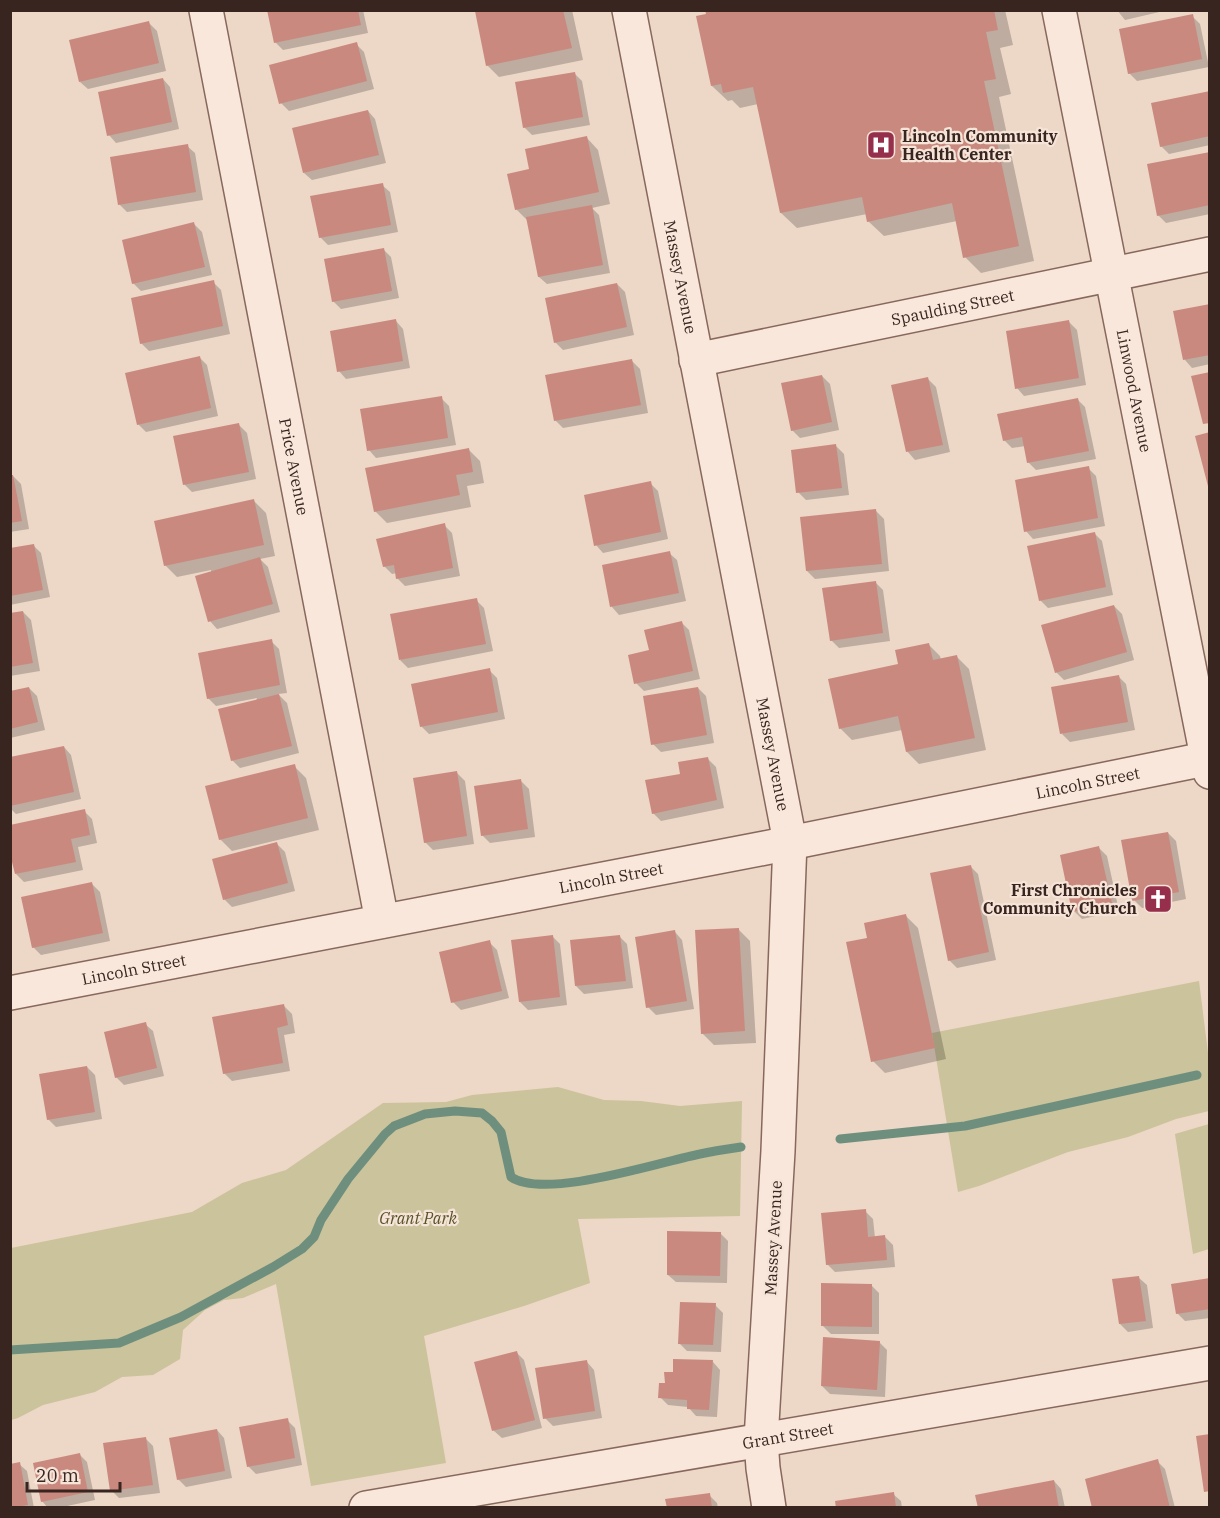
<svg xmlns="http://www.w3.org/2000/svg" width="1220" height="1518" viewBox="0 0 1220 1518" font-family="'IBM Plex Serif',serif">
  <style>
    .green { fill: #cbc39b }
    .shadow { fill: #0003 }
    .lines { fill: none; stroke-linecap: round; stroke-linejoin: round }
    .stream { stroke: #6f8f7e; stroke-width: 9 }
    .building { fill: #ca897f }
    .minor-casing { stroke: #88685d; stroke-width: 36 }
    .minor { stroke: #f8e7da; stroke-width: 33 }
    .labels { text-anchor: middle; stroke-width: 4.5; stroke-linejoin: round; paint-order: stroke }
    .poi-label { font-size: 16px; font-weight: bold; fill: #392520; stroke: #f5e4d7; text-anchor: start }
    .street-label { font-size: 16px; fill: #392520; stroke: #f5e4d7 }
    .park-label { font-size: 16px; font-style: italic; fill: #555327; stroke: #f5e4d7 }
  </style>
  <rect width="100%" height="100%" fill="#edd7c7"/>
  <path class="green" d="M1199,981L1209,1061V1111L1176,1119L1128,1137L1068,1152L979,1186L958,1192L932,1033Z
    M558,1087L604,1100L641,1101L680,1106L742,1101L740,1216L578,1219L590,1283L524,1306L424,1336L446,1463L311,1486L276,1284L243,1298L224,1300L205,1310L183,1330L180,1359L153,1375L122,1377L95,1392L43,1405L18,1418L11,1420V1248L192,1212L242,1183L286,1170L383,1103L446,1102L472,1095Z
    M1209,1124V1249L1193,1254L1175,1134Z"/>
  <path class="shadow" d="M269,10H363L368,33L283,50L275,42Z
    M484,10H572L583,60L499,77L487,65L477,12Z
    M707,10H1005L1013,45L1000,48L1011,94L999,97L1034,261L981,273L965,257L957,221L884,236L868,221L867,214L797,228L781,213L758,104L740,108L732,100L728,101L712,86Z
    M1117,10H1168L1125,20Z
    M1192,16L1200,24L1209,67L1137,81L1129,73Z
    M149,23L157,31L166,71L88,89L80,82Z
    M356,44L364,52L374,89L289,111L281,103Z
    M574,73L582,81L590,125L532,135L524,127Z
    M163,79L170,87L179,129L116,143L109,135Z
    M1210,93V145L1169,154L1161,146Z
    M368,111L375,119L386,163L312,180L304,173Z
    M587,138L598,150L610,204L592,208L599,215L610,273L547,284L539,277L528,221L516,209L531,170Z
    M187,146L195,153L203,200L127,212L119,204Z
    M1210,153V214L1166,223L1158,215Z
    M382,185L390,192L398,232L328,245L320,237Z
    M194,224L202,232L212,275L141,291L133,283Z
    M383,249L391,257L399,298L341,309L333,301Z
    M213,282L221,290L230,334L149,351L141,343Z
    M617,284L625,292L634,335L563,350L555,342Z
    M1210,306V364L1192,368L1185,360L1175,313Z
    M396,321L403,329L410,368L346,379L339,371Z
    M1069,322L1077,330L1086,385L1024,396L1017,388Z
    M199,357L207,365L218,416L146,432L138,424Z
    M632,361L640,369L648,413L563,428L555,420Z
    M822,376L830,384L839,430L800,438L792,430Z
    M928,379L936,387L950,452L915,460L908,452L893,386Z
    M441,398L449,406L456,445L376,458L369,450Z
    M1077,399L1085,407L1096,459L1036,470L1028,462L1025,446L1012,448L1004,440Z
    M239,425L247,433L256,479L192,492L184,484Z
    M836,446L844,454L849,495L806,500L798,492Z
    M468,449L480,461L484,483L467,486L471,507L387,523L375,511Z
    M1088,468L1096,476L1105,526L1033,539L1026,531Z
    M13,476L21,484L29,529L10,532V477Z
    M650,483L658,491L668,539L603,553L596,545Z
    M254,501L266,513L275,556L260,559L268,567L280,612L217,629L210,621L211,570L177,577L165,565Z
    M876,511L884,519L889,571L815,579L807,571Z
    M444,525L452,533L460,576L405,586L397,578V573L392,574L384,566Z
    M1094,533L1102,541L1113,595L1048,608L1040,600Z
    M33,545L41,553L50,597L10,605V550Z
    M669,553L677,560L686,601L619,615L612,607L603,566Z
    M875,582L883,590L890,641L839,648L831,640Z
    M476,600L484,608L493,651L408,668L400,660Z
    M1114,606L1122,614L1134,660L1064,680L1056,672Z
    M23,612L31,620L40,671L10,676V615Z
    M681,622L689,630L700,679L644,691L636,683L651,652Z
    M271,641L279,649L287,693L278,694L287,703L299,753L240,768L232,760L257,698L216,706L208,698Z
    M928,644L940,656L941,660L957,657L969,669L986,750L919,764L907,752L902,730L852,740L840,728L900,665Z
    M489,670L497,678L505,719L429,734L421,726Z
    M1118,676L1126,684L1135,730L1070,742L1062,734Z
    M29,688L37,696L45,730L10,738V693Z
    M698,688L706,696L714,743L661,752L653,744Z
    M64,747L71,755L81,799L16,814L10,808V759Z
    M708,759L716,767L724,808L661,821L653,813L682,775Z
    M294,766L306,778L319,830L232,851L220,839Z
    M457,773L465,781L474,844L433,850L425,842Z
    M521,781L529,789L535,837L490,843L482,835Z
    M84,811L92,819L97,843L78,847L83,870L24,882L16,874Z
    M1168,833L1176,841L1186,899L1142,908L1134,900Z
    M277,844L285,852L295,891L232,907L224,899Z
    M1099,848L1107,856L1119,911L1082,919L1074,911Z
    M970,866L978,874L996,960L957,968L949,960Z
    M92,884L100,892L110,941L41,955L33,947Z
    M906,916L918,928L946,1059L885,1073L873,1061L868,939Z
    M738,929L750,941L756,1043L714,1045L702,1033Z
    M675,932L682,940L694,1009L656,1015L648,1007Z
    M552,936L560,944L567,1005L528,1010L520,1002Z
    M619,936L627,944L633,988L584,994L576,986Z
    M489,942L497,950L509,998L461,1010L453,1002Z
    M284,1006L292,1014L295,1033L284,1035L290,1071L232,1081L224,1073Z
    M145,1024L153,1031L164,1076L124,1085L116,1077Z
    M87,1067L95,1075L102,1119L56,1127L48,1119Z
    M865,1211L873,1219L875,1238L885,1237L893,1245L895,1267L835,1272L827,1264Z
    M720,1233L728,1241L727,1283L676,1282L668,1275Z
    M1139,1278L1147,1285L1153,1328L1128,1332L1120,1324Z
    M1210,1280V1318L1185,1321L1177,1313Z
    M871,1285L879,1293V1334H831L823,1326Z
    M715,1305L723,1313L721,1352L687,1351L679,1343Z
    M879,1342L887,1350L885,1397L830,1394L822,1386Z
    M516,1352L524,1360L542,1428L502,1438L494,1431L476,1363Z
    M587,1362L594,1370L602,1418L553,1426L545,1418Z
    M713,1362L720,1370L717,1417L696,1416L688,1407L668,1405L660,1397L674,1373Z
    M287,1420L295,1428L302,1465L256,1474L248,1466Z
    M217,1430L224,1438L232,1478L186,1487L178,1479Z
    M145,1438L153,1446L160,1493L119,1498L111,1490Z
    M79,1454L87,1462L95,1500L58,1508H48L42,1501Z
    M1157,1461L1165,1469L1175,1508H1094Z
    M19,1464L27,1471L34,1508H10Z
    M1054,1481L1061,1489L1065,1508H979Z
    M893,1494L901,1501L902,1508H838Z
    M709,1495L717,1503L718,1508H668Z"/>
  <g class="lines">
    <path class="stream" d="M840,1139L965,1126L1197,1075
      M10,1350L119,1343L181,1317L273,1267L302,1249L314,1237L321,1220L348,1179L385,1134L394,1126L425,1114L455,1111L482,1113L492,1121L501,1132L511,1177C545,1200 660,1162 700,1154C713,1151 727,1149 741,1147"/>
  </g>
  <path class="building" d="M267,10H358L361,25L274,43Z
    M563,10L572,48L486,66L475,11Z
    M705,10H994L998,30L986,32L996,79L984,81L1019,246L963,258L952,203L867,222L862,197L780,213L753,87L723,93L721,84L711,86L696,16L706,14Z
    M1193,14L1202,59L1128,74L1119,29Z
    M149,21L159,63L79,82L69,40Z
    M357,42L367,81L279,104L269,65Z
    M575,72L583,117L523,128L515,82Z
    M163,78L172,122L107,136L98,92Z
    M1210,91V136L1160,147L1151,103Z
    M368,110L379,155L303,173L292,128Z
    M587,136L599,192L515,210L507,174L529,169L525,149Z
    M188,144L196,192L118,205L110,157Z
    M1210,152V205L1157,216L1147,164Z
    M383,183L391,225L319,238L310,196Z
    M592,205L603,265L538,277L526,217Z
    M194,222L205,267L132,284L122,240Z
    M384,248L392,291L332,302L324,259Z
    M214,280L223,326L140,344L131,298Z
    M617,283L627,327L554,343L545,298Z
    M1210,304V355L1183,360L1173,311Z
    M396,319L403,361L337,372L330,331Z
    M1069,320L1079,378L1015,389L1006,331Z
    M200,356L211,408L137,425L125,373Z
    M632,359L641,405L554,421L545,375Z
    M1210,372V423L1203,424L1191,376Z
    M822,375L832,422L791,431L781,383Z
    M928,377L943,445L906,452L891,385Z
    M442,396L448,438L367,451L360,409Z
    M1078,398L1089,451L1027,463L1022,437L1003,441L997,414Z
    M239,423L249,472L183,485L173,436Z
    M1210,432V490H1209L1195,436Z
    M836,444L842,488L796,493L791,450Z
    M469,448L473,472L456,475L460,495L374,512L365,468Z
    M1089,466L1098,518L1024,532L1015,480Z
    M10,475H13L22,521L10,523Z
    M651,481L661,532L594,546L584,495Z
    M254,499L264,545L164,566L154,521Z
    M876,509L882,564L806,571L800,517Z
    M445,523L453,568L396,579L394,565L383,567L376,539Z
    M1095,532L1106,587L1039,601L1027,546Z
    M34,544L43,590L10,596V548Z
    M670,551L679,593L610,607L602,565Z
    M260,557L273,604L208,622L195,576Z
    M876,581L883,633L830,641L822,588Z
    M477,598L486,644L399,660L390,614Z
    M1114,605L1127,652L1055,673L1041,625Z
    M23,611L33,663L10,667V613Z
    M682,621L693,671L634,684L628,655L649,650L644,630Z
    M272,639L280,685L207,699L198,653Z
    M929,643L933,660L957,655L975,738L906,752L898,716L839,729L828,679L898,664L895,650Z
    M490,668L498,712L420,727L411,684Z
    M1119,675L1128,722L1060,734L1051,687Z
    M29,687L38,722L10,729V691Z
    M698,687L707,735L651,745L643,696Z
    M279,694L292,746L231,761L218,709Z
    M64,746L74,792L10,806V757Z
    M708,757L717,800L652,814L645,780L680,774L678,762Z
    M295,764L308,818L219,840L205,786Z
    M457,771L467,836L424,843L413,778Z
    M521,779L528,829L481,836L474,786Z
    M85,809L90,835L71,839L76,862L15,874L10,854V825Z
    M1168,832L1179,892L1132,901L1121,840Z
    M277,842L288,883L223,900L212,859Z
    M1099,846L1112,903L1072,912L1060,855Z
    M971,865L989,952L948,961L930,873Z
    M92,882L103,933L32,948L21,897Z
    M906,914L935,1048L871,1062L846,942L867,938L864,923Z
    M739,928L745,1031L701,1034L695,930Z
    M675,930L687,1001L646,1008L635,937Z
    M553,935L560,997L519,1002L511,940Z
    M620,935L626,981L575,986L570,940Z
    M490,940L502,991L451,1003L439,952Z
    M284,1004L288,1025L277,1028L283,1063L223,1074L212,1017Z
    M146,1022L157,1068L115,1078L104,1032Z
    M87,1066L95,1112L47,1120L39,1074Z
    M866,1209L868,1237L885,1235L887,1260L826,1265L821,1213Z
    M667,1231L721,1232L720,1276L667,1275Z
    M1139,1276L1146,1321L1119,1324L1112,1279Z
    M1210,1278V1309L1176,1314L1171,1284Z
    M821,1283L872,1284V1327L821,1326Z
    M680,1302L716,1303L713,1345L678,1344Z
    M823,1337L880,1341L877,1390L821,1386Z
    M517,1351L535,1420L492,1431L474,1362Z
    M673,1359L713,1360L709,1410L687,1409V1400L658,1398L659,1383H665L664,1372H673Z
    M587,1360L595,1411L543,1419L535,1368Z
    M288,1418L295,1458L247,1467L239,1427Z
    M217,1429L225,1471L177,1480L169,1438Z
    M1210,1434V1491L1204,1492L1196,1436Z
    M146,1437L153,1485L110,1491L103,1443Z
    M80,1453L88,1492L41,1502L33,1463Z
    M1158,1459L1170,1508H1092L1085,1479Z
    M20,1462L28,1505L10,1508V1464Z
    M1054,1480L1059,1508H978L975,1495Z
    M894,1492L896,1508H836L835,1501Z
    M710,1493L712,1508H667L665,1499Z"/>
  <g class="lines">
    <g class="minor-casing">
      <g id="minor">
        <path id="s1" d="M206,10L382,921"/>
        <path id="s2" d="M629,10L790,842L778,1151L761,1440L763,1468L769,1508"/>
        <path id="s3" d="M1059,10L1210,772"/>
        <path id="s4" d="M696,360L1210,254"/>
        <path id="s5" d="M10,993L765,848L1210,758"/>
        <path id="s6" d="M366,1508L1210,1363"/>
      </g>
    </g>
    <use href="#minor" class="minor"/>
  </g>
  <defs>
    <g id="hospital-square" transform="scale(1.5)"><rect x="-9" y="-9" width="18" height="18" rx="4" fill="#952f4c" stroke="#f5e4d7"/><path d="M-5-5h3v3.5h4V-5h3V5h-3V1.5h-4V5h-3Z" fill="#fff"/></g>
    <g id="church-square" transform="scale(1.5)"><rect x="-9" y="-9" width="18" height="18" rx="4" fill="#952f4c" stroke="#f5e4d7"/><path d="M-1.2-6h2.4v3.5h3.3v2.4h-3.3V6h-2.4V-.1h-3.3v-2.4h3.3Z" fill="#fff"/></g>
  </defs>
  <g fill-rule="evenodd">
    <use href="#hospital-square" x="881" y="145"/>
    <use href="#church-square" x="1158" y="899"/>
  </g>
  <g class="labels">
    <g class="poi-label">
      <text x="902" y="142">Lincoln Community<tspan x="902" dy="18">Health Center</tspan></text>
      <text x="1137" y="896" text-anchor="end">First Chronicles<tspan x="1137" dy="18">Community Church</tspan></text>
    </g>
    <g class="street-label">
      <text dy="6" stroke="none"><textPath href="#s2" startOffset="272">Massey Avenue</textPath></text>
      <text dy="6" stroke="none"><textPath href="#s4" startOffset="262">Spaulding Street</textPath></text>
      <text dy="6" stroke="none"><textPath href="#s3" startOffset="388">Linwood Avenue</textPath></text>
      <text dy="6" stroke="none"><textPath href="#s1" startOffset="465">Price Avenue</textPath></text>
      <text dy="6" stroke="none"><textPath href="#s2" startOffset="758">Massey Avenue</textPath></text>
      <text dy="6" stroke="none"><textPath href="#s5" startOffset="1098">Lincoln Street</textPath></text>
      <text dy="6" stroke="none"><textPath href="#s5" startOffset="612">Lincoln Street</textPath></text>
      <text dy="6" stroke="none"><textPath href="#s5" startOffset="126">Lincoln Street</textPath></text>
      <text transform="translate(773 1238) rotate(-87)" y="6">Massey Avenue</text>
      <text dy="6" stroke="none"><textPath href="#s6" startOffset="428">Grant Street</textPath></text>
    </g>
    <g class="park-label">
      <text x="418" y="1224">Grant Park</text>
    </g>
  </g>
  <rect width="1220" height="1518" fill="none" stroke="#392520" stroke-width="24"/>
  <path d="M27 1482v9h93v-9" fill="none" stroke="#392520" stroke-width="3"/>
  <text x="36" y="1482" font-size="18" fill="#392520" stroke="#f5e4d7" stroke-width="4.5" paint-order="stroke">20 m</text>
</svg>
